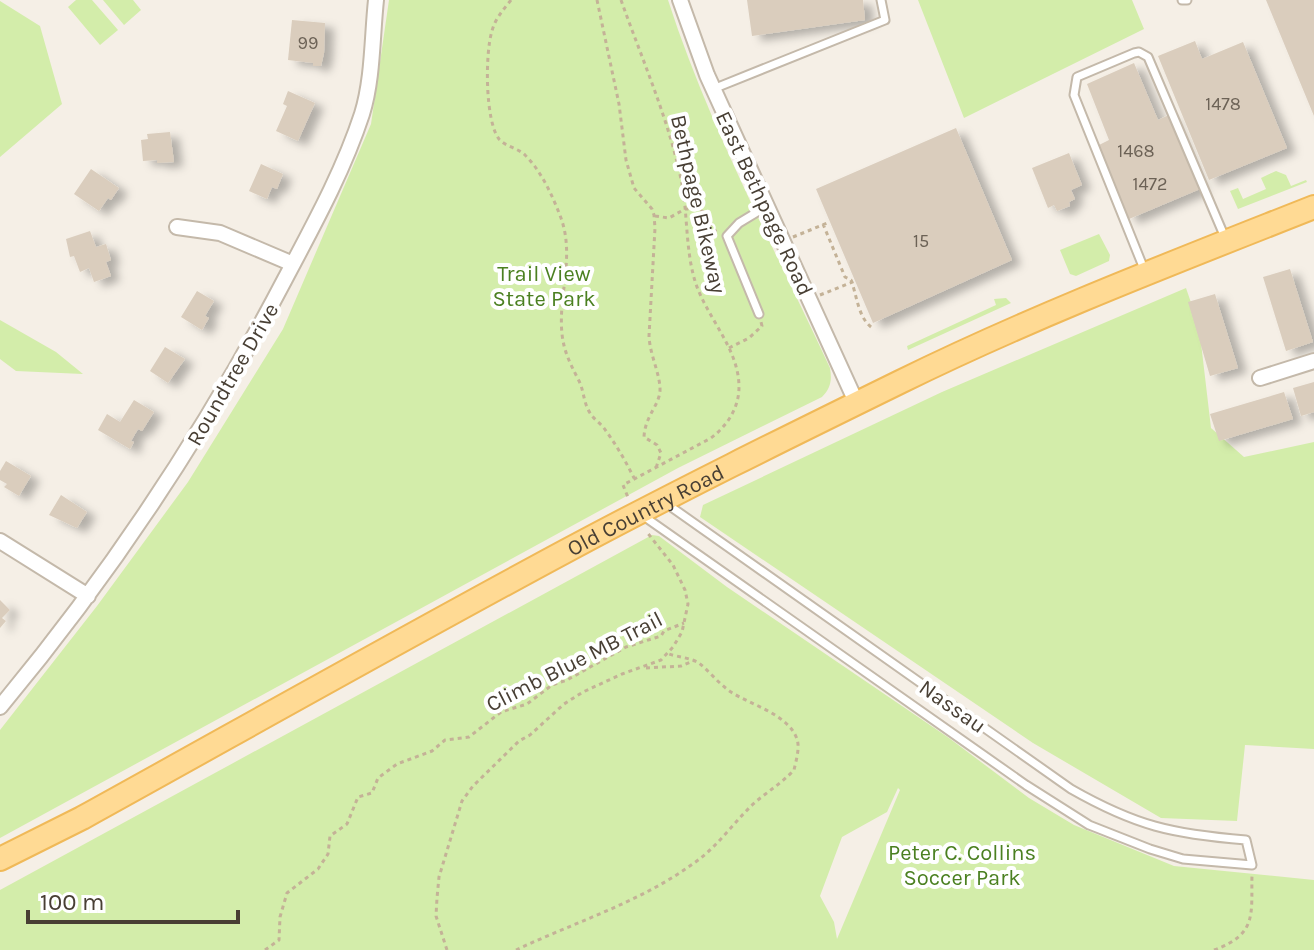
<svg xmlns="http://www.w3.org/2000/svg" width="1314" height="950" viewBox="0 0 1314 950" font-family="Karla,sans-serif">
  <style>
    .green { fill: #d3edaa; fill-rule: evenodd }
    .building { fill: #dacdbd; filter: url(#shadow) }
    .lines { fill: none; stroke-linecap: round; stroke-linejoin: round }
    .service-casing { stroke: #c4b9aa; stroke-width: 11 }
    .minor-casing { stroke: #c4b9aa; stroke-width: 18 }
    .primary-casing { stroke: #f0b958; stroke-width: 26 }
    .path { stroke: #c4b297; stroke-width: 3; stroke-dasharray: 4 4; stroke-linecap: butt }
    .service { stroke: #fff; stroke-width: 7 }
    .minor { stroke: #fff; stroke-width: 14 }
    .primary { stroke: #ffda94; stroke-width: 22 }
    .labels { text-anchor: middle; stroke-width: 8; stroke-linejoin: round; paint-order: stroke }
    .number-label { font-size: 18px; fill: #6c6256 }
    .street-label { font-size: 22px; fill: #483f34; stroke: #fff }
    .park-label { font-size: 22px; fill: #4b8021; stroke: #fff }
  </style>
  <defs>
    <filter id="shadow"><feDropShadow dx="9" dy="5" stdDeviation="4" flood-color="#0004"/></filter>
  </defs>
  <rect width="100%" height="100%" fill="#f5efe6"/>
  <path class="green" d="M76,0H92L118,30L100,45L68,7Z
    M103,0H133L141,10L124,25Z
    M389,0H668C709,127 774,247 830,368C832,380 831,388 822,397L678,468L0,838V730L97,606L188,482L283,329L371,124Z
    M918,0H1132L1144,29L964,118Z
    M0,1L40,26L62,104L0,157Z
    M1276,171L1286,175L1291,186L1306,180L1307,182L1238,209L1230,191L1238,188L1243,199L1266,189L1261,178Z
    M1099,234L1110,255L1109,261L1076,276L1070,274L1060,250Z
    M1186,288L1199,326L1211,428L1244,457L1314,442V749L1245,745L1237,821L1161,818L1033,743L700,517L703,505L942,392Z
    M1006,298L1011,303L908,350L907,346L996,305L994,299Z
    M0,320L56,352L83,374L16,371L0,359Z
    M652,535L659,536L727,587L949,738L1029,798L1074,825L1174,866L1314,880V950H0V890ZM898,788L900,790L837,939L834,922L820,896L842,837L887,812Z"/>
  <path class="building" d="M747,0H863L865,20L752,36Z
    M1266,0H1314V116Z
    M292,20L325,23L324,53L321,66H313V63L288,60Z
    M1195,41L1202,59L1243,42L1287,148L1209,180L1158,56Z
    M1134,63L1158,120L1169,115L1200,189L1129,219L1099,145L1109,140L1087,84Z
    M288,91L315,103L298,141L276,131L287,106L283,104Z
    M956,128L1012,260L873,323L816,189Z
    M170,132L174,162L157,163V160L143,161L141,140L148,139L147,134Z
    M1069,153L1082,185L1071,190L1075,199L1069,202L1070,206L1057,211L1054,205L1048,208L1032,168Z
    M261,164L283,174L277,189L272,187L267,199L249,191Z
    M91,169L119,188L111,200L108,198L99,211L74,194Z
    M90,231L96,247L106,244L111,260L106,262L111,276L94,282L89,268L80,272L74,256L70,257L66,239Z
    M1290,269L1313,342L1286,351L1263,277Z
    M197,291L214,301L205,316L209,318L202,330L181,317Z
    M1215,294L1238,368L1210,376L1188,302Z
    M165,347L185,359L168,383L150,371Z
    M1314,382V412L1301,416L1293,388Z
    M1284,392L1293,419L1219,441L1210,414Z
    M134,400L154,412L142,431L138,429L131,441L134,442L130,449L98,430L107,414L120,422Z
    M6,461L31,476L19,496L4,487L7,484L0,480V471Z
    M61,495L87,512L77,528L49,515Z
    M0,600L10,610L2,618L6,621L0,628Z"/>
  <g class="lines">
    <g class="service-casing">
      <path id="service" d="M1182,0H1187
        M713,89L885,20L881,0
        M1144,269L1074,95L1077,77L1134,53L1139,52L1148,57L1226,240
        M759,314L727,236L739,223L767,206
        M642,515L1026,785L1089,825L1150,849L1183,859L1252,865L1246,840C1172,834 1136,826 1071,789L667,504"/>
    </g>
    <g class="minor-casing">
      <path id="minor" d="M680,0L707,75L857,404
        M177,227L220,233L293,264
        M1260,378L1314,361
        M0,541L88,596
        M0,707C111,574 205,432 285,279C313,226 343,172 362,114C373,79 372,37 376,0"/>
    </g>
    <g class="primary-casing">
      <g id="primary">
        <path id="s1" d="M0,859L82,818C243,729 404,638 566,551C676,492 788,437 900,382C1034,316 1175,262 1314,207"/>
      </g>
    </g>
    <path class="path" d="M511,0C503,10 495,19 492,31C485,53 485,121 499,139C506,147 518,148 525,155C542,172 553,197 561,218C575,257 558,295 562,334C564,352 570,363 578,379C584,389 583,402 590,413C594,420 602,424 606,431C617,446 626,462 634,478
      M597,0L619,104L626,160L634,188L652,209L654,215L655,228L649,336C650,355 659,371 660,388C661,404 645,415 644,437L657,445L661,453L656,468
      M621,0C642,59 668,118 681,179C688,212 685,248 695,281C706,317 739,348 739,387C739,408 727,426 711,438L623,485L629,500
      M655,216L669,218L685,209H697L704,212L716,232
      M823,224L845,277L851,280C857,295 858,320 874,329
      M793,237L830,222
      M820,295L855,281
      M729,348L749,338L762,326L761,322
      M646,668L681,666L693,661
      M265,950L279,940L280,917L287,893L318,869L328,854L330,836L347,824L358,797L372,793L378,778L397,764L432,751L445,740L469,737L501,712L527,704L552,685L567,680L626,647L661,636L664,631L684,623
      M447,950L436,916L437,898L439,877L462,801L473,786L519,741L530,735L564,704L583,692L622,674L661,660L673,647L682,632L688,604L685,590L673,565L646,531
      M516,950C575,922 641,902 694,863C716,848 732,825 751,806C765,793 781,784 794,770C796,761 800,748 797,739C788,714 751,705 731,692C719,684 710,672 699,663C691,658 678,657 669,654
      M1214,950C1258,934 1251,914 1252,873"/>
    <use href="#service" class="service"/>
    <use href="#minor" class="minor"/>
    <use href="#primary" class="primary"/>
  </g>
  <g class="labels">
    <g class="number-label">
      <text x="308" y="49">99</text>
      <text x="1223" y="110">1478</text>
      <text x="1136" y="157">1468</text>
      <text x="1150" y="190">1472</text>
      <text x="921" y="247">15</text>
    </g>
    <g class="street-label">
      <text transform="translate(765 203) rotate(65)" y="8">East Bethpage Road</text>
      <text transform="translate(699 204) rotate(77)" y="8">Bethpage Bikeway</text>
      <text transform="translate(232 374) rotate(-60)" y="8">Roundtree Drive</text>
      <text dy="8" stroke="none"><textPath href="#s1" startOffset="734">Old Country Road</textPath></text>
      <text transform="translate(574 661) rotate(-27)" y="8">Climb Blue MB Trail</text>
      <text transform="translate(953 706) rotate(35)" y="8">Nassau</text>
    </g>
    <g class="park-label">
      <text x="544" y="281">Trail View<tspan x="544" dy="25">State Park</tspan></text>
      <text x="962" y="860">Peter C. Collins<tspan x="962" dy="25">Soccer Park</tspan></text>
    </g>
  </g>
  <path d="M28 910v12h210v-12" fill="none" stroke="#483f34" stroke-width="4"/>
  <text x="40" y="910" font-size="24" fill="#483f34" stroke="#ffffff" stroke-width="6" paint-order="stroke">100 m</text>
</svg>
